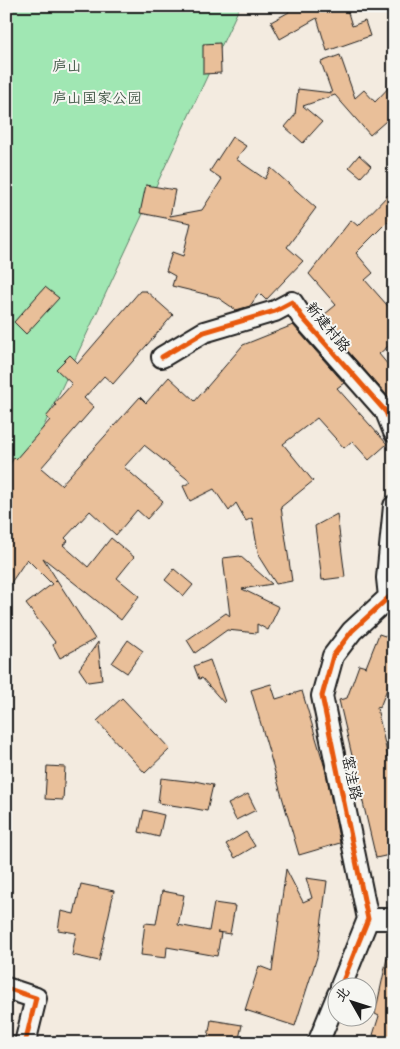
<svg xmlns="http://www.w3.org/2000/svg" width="400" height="1049" viewBox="0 0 400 1049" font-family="Pangolin,'LXGW WenKai TC',sans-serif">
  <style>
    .green { fill: #a0e7b3; stroke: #5e8268 }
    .building { fill: #e9bf99; stroke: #1c1c1c }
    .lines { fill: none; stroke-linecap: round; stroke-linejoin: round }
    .minor-casing { stroke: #1c1c1c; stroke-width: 24 }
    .minor { stroke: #f6f6f2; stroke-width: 20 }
    .cycleway-casing { stroke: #f6f6f2; stroke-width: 8 }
    .cycleway { stroke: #e8590c; stroke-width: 5 }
    .labels { text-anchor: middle; stroke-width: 4; stroke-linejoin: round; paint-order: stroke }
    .park-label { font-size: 15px; fill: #445949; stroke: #f6f6f2 }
    .street-label { font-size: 15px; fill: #1c1c1c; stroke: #f6f6f2 }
  </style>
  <rect width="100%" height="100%" fill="#f3ebe0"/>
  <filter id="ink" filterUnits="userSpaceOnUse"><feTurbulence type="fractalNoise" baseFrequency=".02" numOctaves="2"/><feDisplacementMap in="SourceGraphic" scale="10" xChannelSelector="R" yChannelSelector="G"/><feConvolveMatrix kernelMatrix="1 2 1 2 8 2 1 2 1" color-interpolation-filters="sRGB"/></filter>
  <g filter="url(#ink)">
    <path class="green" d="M6,6H240L6,507Z"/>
    <path class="building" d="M287,6H346L352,26L365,21L370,36L327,51L317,18L280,39L271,22L289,12Z
      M220,43L221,73L203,74V44Z
      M340,55L355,98L364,90L375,102L394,82V114L370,135L335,95L303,106L322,122L303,143L285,127L295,115L298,89L332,93L321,62Z
      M232,137L246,146L236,159L265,179L271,168L316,208L287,247L303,261L266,300L259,293L250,306L236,310L217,297L172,286L175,276L166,271L172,252L183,256L191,223L140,213L146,185L175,190L170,216L202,210L222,179L210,171Z
      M359,155L371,166L361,177L349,167Z
      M394,189V215L356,253L373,273L365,280L394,313V341L379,354L394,372V403L319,319L336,305L309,274L351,220L358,226Z
      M45,287L59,298L26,334L14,322Z
      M140,291H146L173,315L113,384L104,376L84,398L94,407L41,468L61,485L140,397L146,403L169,377L195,401L243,345L293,325L344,383L337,388L387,444L369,460L352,441L344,448L317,418L283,444L313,481L281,507L292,581L276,584L259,557L252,518L246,521L236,503L229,511L214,489L190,501L183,486L191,482L144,445L124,467L163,501L147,519L137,510L116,535L90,511L65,538L68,541L63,545L88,567L111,538L134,557L117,578L139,596L121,620L43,558L57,580L55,582L57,580L95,639L60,658L53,645L55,642L26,604L52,584L27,559L6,590V472L14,457L16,459L50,420L46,417L56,405L54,404L72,384L56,369L70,355L78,363Z
      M337,514L345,577L322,580L315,526Z
      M240,556L272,584L242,589L279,607L268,630L257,624V633L227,630L195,653L187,640L226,613L230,616L223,558Z
      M174,569L193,585L184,596L165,580Z
      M379,634L394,639V671L380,707L377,708L389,762L394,761V854L376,858L339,700L347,698L359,665L366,667Z
      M128,640L143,651L127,673L112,663Z
      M98,642L102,680L88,682L79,669Z
      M210,660L225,702L224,703L202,678L199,679L194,666Z
      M271,684L276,699L302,691L325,768L340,843L299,855L251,690Z
      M122,698L170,749L145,773L97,721Z
      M47,766L65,767L63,800L45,799Z
      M161,778L195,782V781L213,785L207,811L191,808L158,803Z
      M248,794L256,810L236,820L228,804Z
      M144,810L164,815L159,837L139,832Z
      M246,832L255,846L235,858L226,844Z
      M286,869L303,902L312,898L306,878L327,881L317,957L295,1026L245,1010L259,966L272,971Z
      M81,884L114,891L99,961L72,955L76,933L58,930L61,911L74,914Z
      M162,891L184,895L178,925L209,931L214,903L235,906L230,934L217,932L221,933L217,956L167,947L166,958L141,955L145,923L156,924Z
      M387,958L394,959V1041L373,1035L379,1016L375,1014Z
      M211,1020L242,1025L238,1043H207Z"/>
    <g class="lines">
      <g class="minor-casing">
        <path id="minor" d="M162,357L204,332L275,311L292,302L302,317L386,412L394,432
          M389,597L387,578L394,506
          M368,919H394
          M341,986L368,919L322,696L333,656L352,631L389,597H394
          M6,988L36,998L25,1043
          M318,1043L338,994"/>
      </g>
      <use href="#minor" class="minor"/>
      <g class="cycleway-casing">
        <path id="cycleway" d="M162,357L204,332L275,311L292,302L302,317L386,412L394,432
          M341,986L368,919L322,696L333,656L352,631L389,597H394
          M6,988L36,998L25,1043"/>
      </g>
      <use href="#cycleway" class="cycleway"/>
    </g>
  </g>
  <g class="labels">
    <g class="park-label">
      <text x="67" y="71">庐山</text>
      <text x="97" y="103">庐山国家公园</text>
    </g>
    <g class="street-label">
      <text transform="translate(328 327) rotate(50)" y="5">新建村路</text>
      <text transform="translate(352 778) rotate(78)" y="5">窑洼路</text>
    </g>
  </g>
  <rect width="400" height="1049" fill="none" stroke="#f6f6f2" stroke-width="25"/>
  <rect x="12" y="12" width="375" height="1024" fill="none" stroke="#1c1c1c" stroke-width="2" filter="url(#ink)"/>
  <g transform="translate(352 1002) rotate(309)"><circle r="24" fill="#f6f6f2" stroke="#9f9f9c"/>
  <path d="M0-4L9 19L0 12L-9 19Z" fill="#1c1c1c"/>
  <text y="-8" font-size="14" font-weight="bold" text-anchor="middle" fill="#1c1c1c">北</text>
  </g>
</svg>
